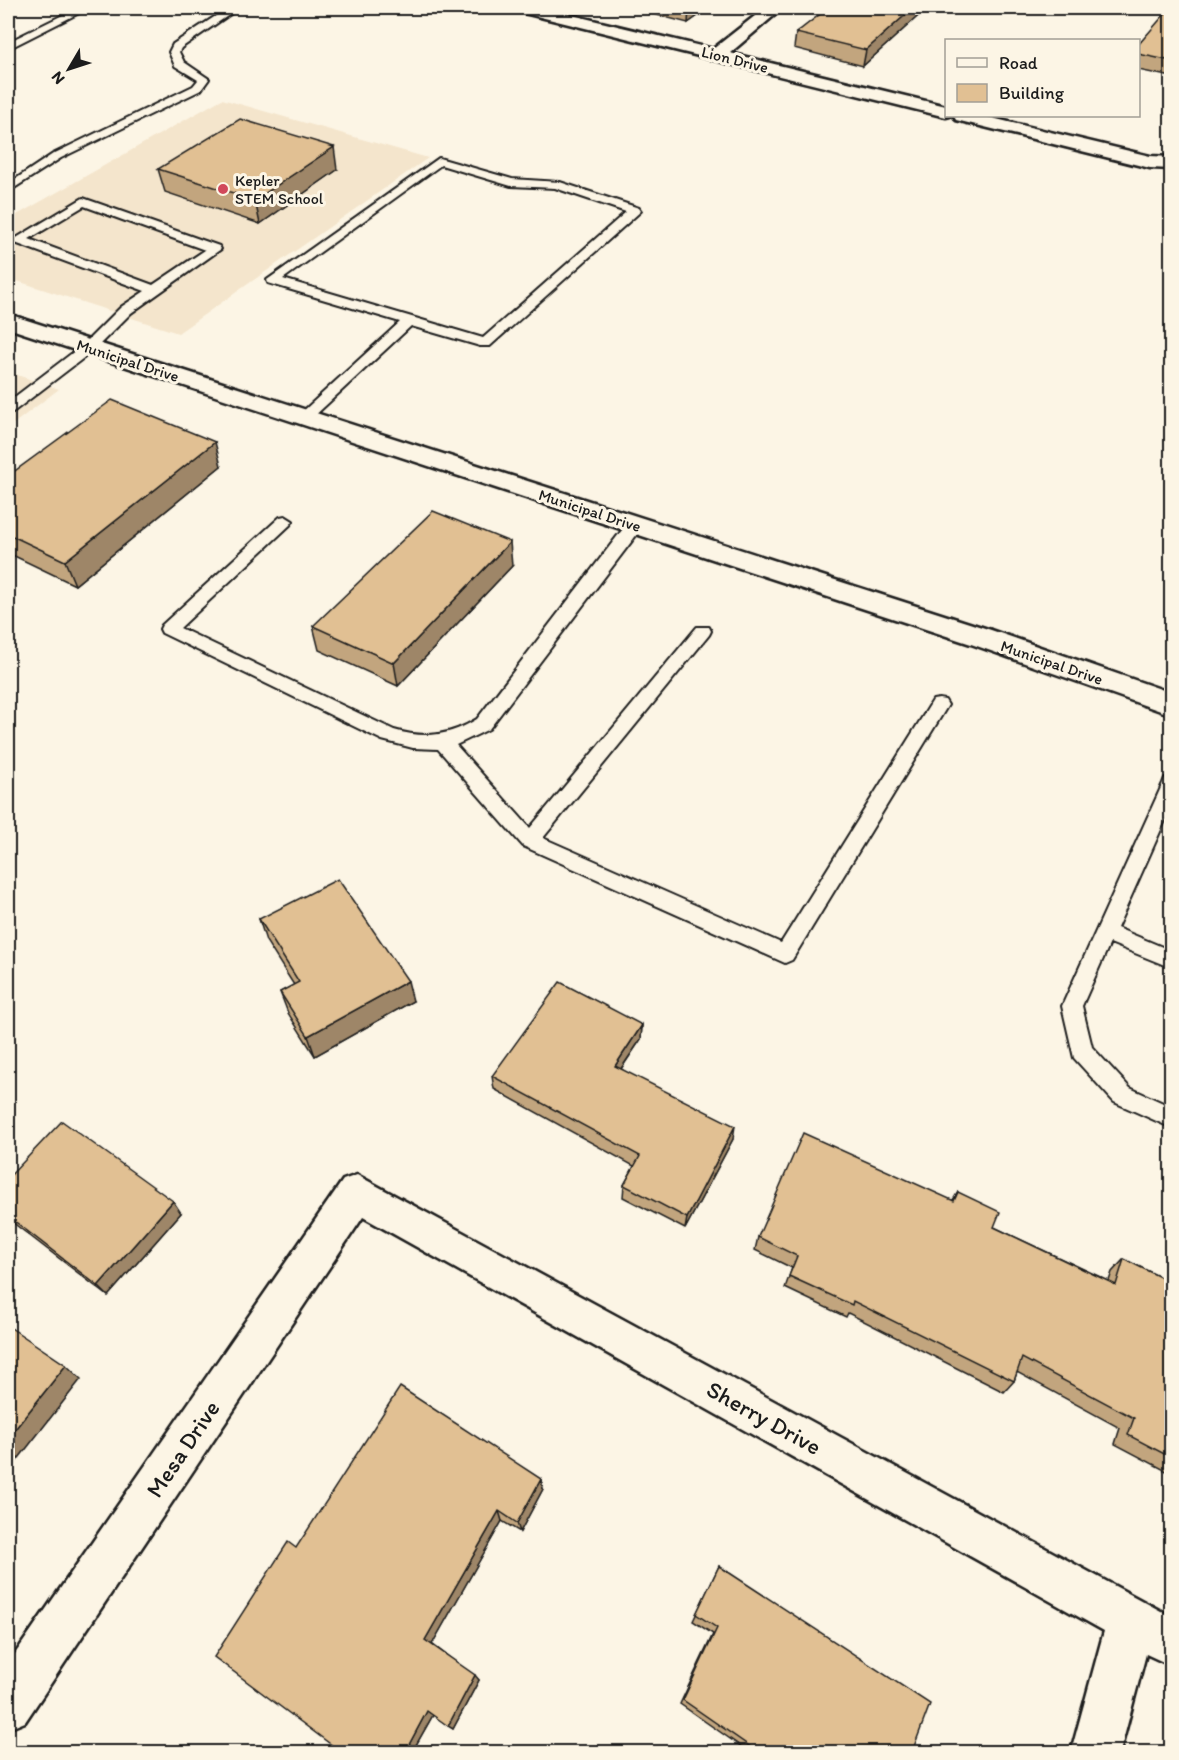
<svg xmlns="http://www.w3.org/2000/svg" width="1179" height="1760" viewBox="0 0 1179 1760" font-family="Itim,sans-serif">
  <style>
    .built { fill: #f4e5cc }
    .lines { fill: none; stroke-linecap: round; stroke-linejoin: round }
    .service-casing { stroke: #1c1c1c; stroke-width: 4 }
    .minor-casing { stroke: #1c1c1c; stroke-width: 5 }
    .tertiary-casing { stroke: #1c1c1c; stroke-width: 5 }
    .service { fill: #fcf5e5; fill-rule: evenodd }
    .minor { fill: #fcf5e5; fill-rule: evenodd }
    .tertiary { fill: #fcf5e5; fill-rule: evenodd }
    .wall { fill: #c2a57e; stroke: #1c1c1c; stroke-width: 1.5 }
    .shaded-wall { fill: #9e8667; stroke: #1c1c1c; stroke-width: 1.5 }
    .building { fill: #e1c093; stroke: #1c1c1c; stroke-width: 1.5 }
    .poi-dot { fill: #d1495b; stroke: #fcf5e5; stroke-width: 2 }
    .labels { text-anchor: middle; stroke-width: 6; stroke-linejoin: round; paint-order: stroke }
    .far-street-label { font-size: 16px; fill: #1c1c1c; stroke: #fcf5e5 }
    .far-poi-label { font-size: 16px; fill: #1c1c1c; stroke: #fcf5e5; text-anchor: start }
    .near-street-label { font-size: 24px; fill: #1c1c1c; stroke: #fcf5e5 }
  </style>
  <rect width="100%" height="100%" fill="#fcf5e5"/>
  <filter id="ink" filterUnits="userSpaceOnUse"><feTurbulence type="fractalNoise" baseFrequency=".0167" numOctaves="2"/><feDisplacementMap in="SourceGraphic" scale="12" xChannelSelector="R" yChannelSelector="G"/><feConvolveMatrix kernelMatrix="1 2 1 2 8 2 1 2 1" color-interpolation-filters="sRGB"/></filter>
  <g filter="url(#ink)">
    <path class="built" d="M222,99L428,158L178,333L8,278V220Z
      M8,372L59,389L8,428Z"/>
    <g class="lines">
      <g class="service-casing">
        <path id="service" d="M77,8H89L8,49V42Z
          M228,8H239L181,48L179,52L184,62L209,79L201,90L61,158L8,192V184L53,154L193,86L198,80L175,66L169,52L173,44Z
          M439,158L512,179L560,182L639,208L641,211L490,346H480L411,326L310,420H300L298,417L300,414L400,322L268,283L267,280ZM441,165L511,186L555,188L626,212L483,338L283,279Z
          M83,198L219,246L221,249L131,313L94,350L13,412L8,413V402L84,344L121,307L145,291L15,243L13,240ZM84,206L205,250L153,285L29,239Z
          M285,516L293,521L290,525L180,628L394,730C425,739 450,736 477,719L629,521H641L643,525L641,529L489,729L456,745L530,828L697,627H709L711,631L709,635L543,838L781,943L933,700L939,699L945,700L948,705L792,960L785,963L523,846L438,749L413,748L382,740L162,633L160,629L162,625L280,517Z
          M1172,776V805L1117,928L1172,951V968L1110,943L1082,1006L1092,1047L1130,1088L1172,1107V1128L1114,1102L1074,1058L1062,1006L1163,783L1165,778Z"/>
      </g>
      <g class="minor-casing">
        <path id="minor" d="M516,8H543L713,49L765,8H783L730,53L946,106V116H950L946,117L524,13Z
          M954,116H984L1150,156L1172,157V169L1150,168L956,120Z
          M357,1175L1172,1617V1666L1146,1654L1120,1752H1071L1104,1631L363,1217L25,1722L8,1729V1664L343,1180Z"/>
      </g>
      <g class="tertiary-casing">
        <path id="tertiary" d="M8,314L991,630L1172,693V715L971,644L8,328Z"/>
      </g>
      <use href="#service" class="service"/>
      <use href="#minor" class="minor"/>
      <use href="#tertiary" class="tertiary"/>
    </g>
    <path class="wall" d="M637,8H709L688,23L637,10Z
      M927,8L863,66L794,48L796,33Z
      M1172,8V77L1138,70V45Z
      M158,169L337,170L260,224L165,192Z
      M221,466L75,585L8,553V476Z
      M512,566L398,686L319,650L313,626Z
      M259,919L413,1001L315,1056L288,1013L280,992L294,985L266,941Z
      M642,1025L641,1039L621,1069L733,1139L685,1229L623,1197L624,1185L634,1166L494,1089L492,1076Z
      M8,1178L181,1213L108,1296L8,1219Z
      M958,1192L994,1227L1109,1281L1112,1272L1124,1259L1172,1283V1474L1115,1444L1120,1428L1017,1372L1014,1381L1004,1392L848,1313L846,1317L785,1288L792,1268L755,1250L758,1237L953,1200Z
      M541,1479L543,1489L520,1532L502,1521L432,1644L479,1680L453,1729L433,1715L412,1752H341L296,1548Z
      M719,1566L912,1752H749L680,1704L713,1634L693,1621Z"/>
    <path class="shaded-wall" d="M689,8H709L688,23Z
      M913,8H927L863,66L866,50Z
      M334,147L337,170L260,224L255,200Z
      M215,442L221,466L75,585L65,561Z
      M510,542L512,566L398,686L394,663Z
      M408,981L413,1001L315,1056L308,1036Z
      M642,1025L641,1039L614,1079L615,1066Z
      M735,1126L733,1139L685,1229L687,1218Z
      M173,1201L181,1213L108,1296L98,1286Z
      M66,1365L81,1379L8,1472V1438Z
      M541,1479L543,1489L520,1532L517,1523Z
      M499,1511L502,1521L431,1646L425,1640Z
      M475,1675L479,1680L453,1729L448,1726Z
      M427,1711L433,1715L412,1752H405Z"/>
    <path class="building" d="M828,8H913L866,50L796,33Z
      M1170,8H1172V61L1138,54V45Z
      M240,119L334,147L255,200L158,169Z
      M112,400L215,442L65,561L8,534V476Z
      M433,511L510,542L394,663L313,626Z
      M338,879L408,981L308,1036L280,992L299,982L259,919Z
      M560,982L642,1025L615,1066L735,1126L687,1218L624,1185L640,1156L492,1076Z
      M62,1121L173,1201L98,1286L8,1216V1178Z
      M803,1133L954,1201L958,1192L1000,1212L994,1227L1116,1285L1124,1259L1172,1283V1458L1128,1435L1134,1418L1022,1358L1014,1381L853,1301L852,1305L789,1276L797,1256L758,1237Z
      M8,1326L66,1365L8,1438Z
      M400,1387L541,1479L517,1523L499,1511L425,1640L475,1675L448,1726L427,1711L405,1752H341L214,1657L288,1542L296,1548Z
      M719,1566L930,1704L912,1752H758L683,1700L717,1628L696,1614Z"/>
  </g>
  <circle class="poi-dot" cx="223" cy="189" r="6"/>
  <g class="labels">
    <g class="far-street-label">
      <text transform="translate(735 59) rotate(14)" y="6">Lion Drive</text>
      <text transform="translate(128 360) rotate(18)" y="6">Municipal Drive</text>
      <text transform="translate(590 510) rotate(18)" y="6">Municipal Drive</text>
      <text transform="translate(1052 662) rotate(19)" y="6">Municipal Drive</text>
    </g>
    <g class="far-poi-label">
      <text x="235" y="186">Kepler<tspan x="235" dy="18">STEM School</tspan></text>
    </g>
    <g class="near-street-label">
      <text transform="translate(764 1418) rotate(29)" y="8">Sherry Drive</text>
      <text transform="translate(183 1449) rotate(-56)" y="8">Mesa Drive</text>
    </g>
  </g>
  <rect width="1179" height="1760" fill="none" stroke="#fcf5e5" stroke-width="30"/>
  <rect x="15" y="15" width="1149" height="1730" fill="none" stroke="#1c1c1c" stroke-width="2" filter="url(#ink)"/>
  <rect x="945" y="39" width="195" height="78" fill="#fcf5e5" stroke="#a29e95" stroke-width="1.5"/>
  <rect x="957" y="58" width="30" height="9" fill="#fcf5e5" stroke="#a29e95" stroke-width="1.5"/>
  <text x="999" y="69" font-size="18" fill="#1c1c1c">Road</text>
  <rect x="957" y="84" width="30" height="18" fill="#e1c093" stroke="#a29e95" stroke-width="1.5"/>
  <text x="999" y="99" font-size="18" fill="#1c1c1c">Building</text>
  <g transform="translate(69 69) rotate(231)" stroke="#fcf5e5" stroke-width="4.5" paint-order="stroke">
  <path d="M0-4.5L10 22L0 15L-10 22Z" fill="#1c1c1c"/>
  <text y="-9" font-size="16" font-weight="bold" text-anchor="middle" fill="#1c1c1c">N</text>
  </g>
</svg>
